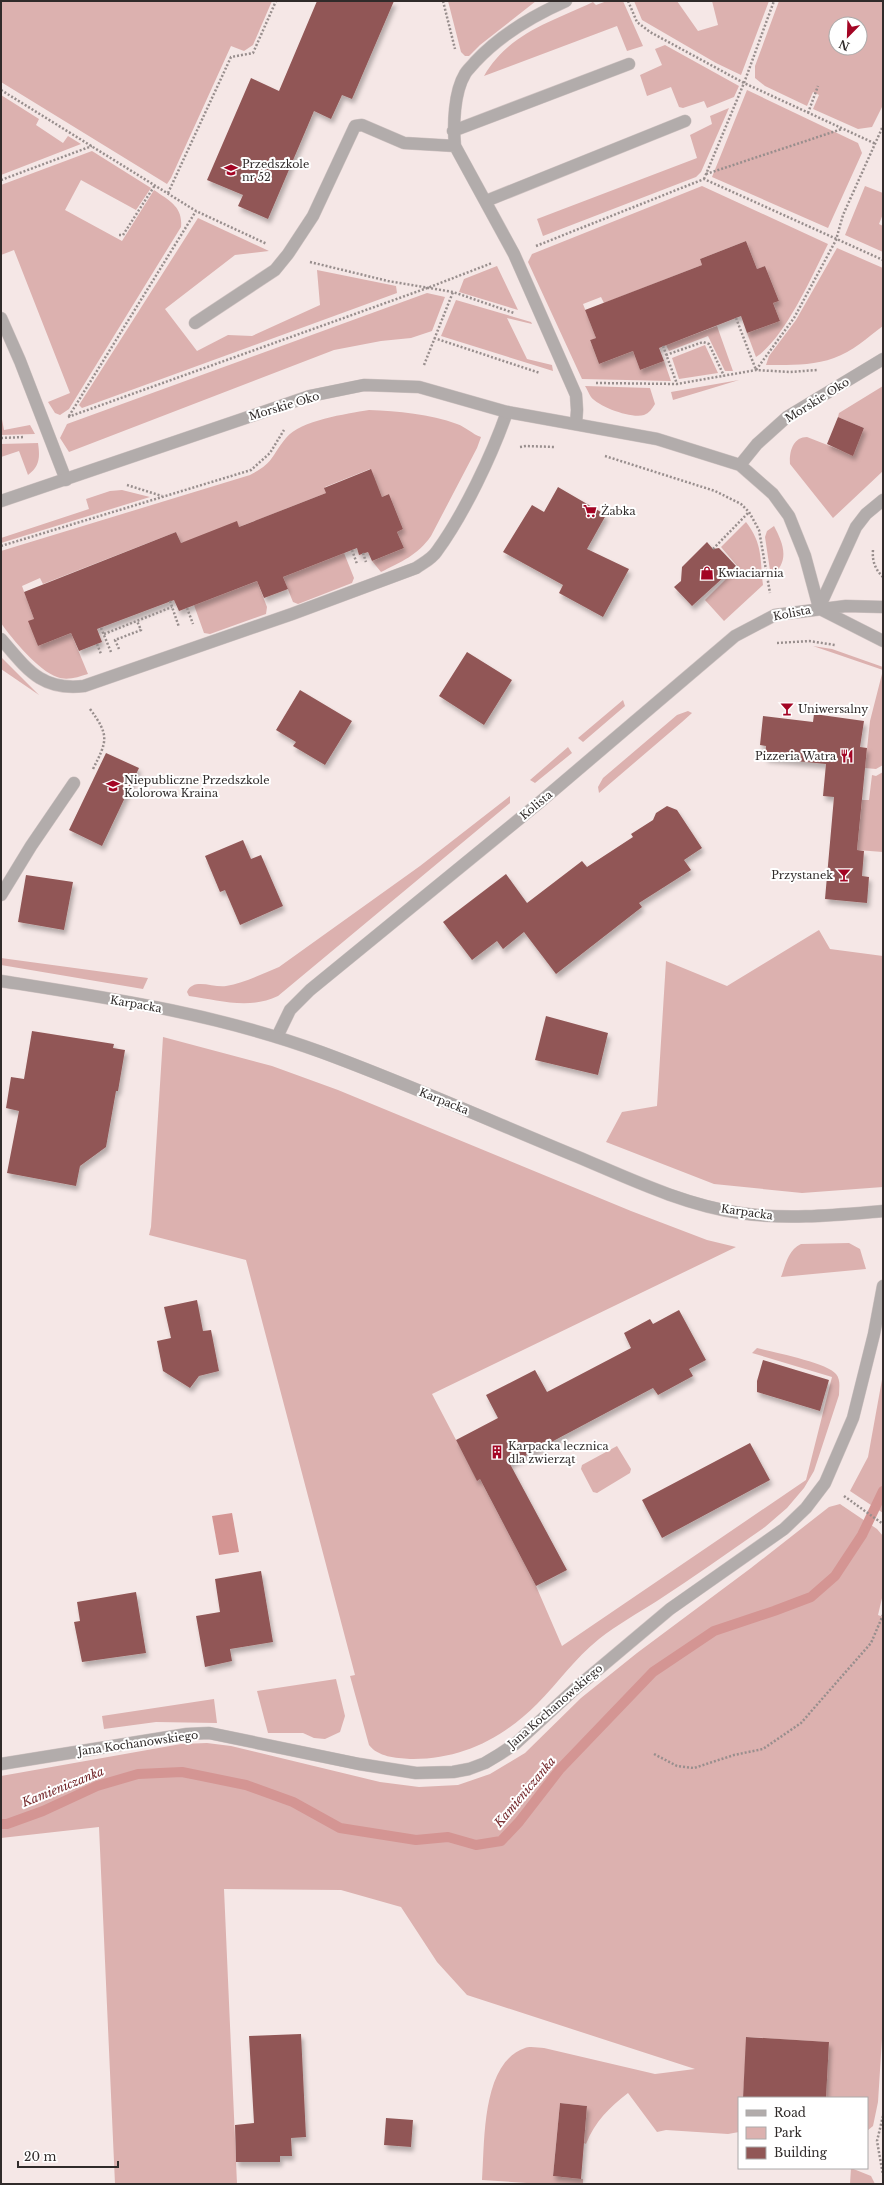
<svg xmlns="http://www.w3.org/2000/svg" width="884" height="2185" viewBox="0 0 884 2185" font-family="'Libre Baskerville',serif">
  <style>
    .green { fill: #dcb1af; fill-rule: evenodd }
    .water { fill: #d49593 }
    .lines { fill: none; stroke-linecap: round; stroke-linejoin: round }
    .stream { stroke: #d49593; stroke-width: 10 }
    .building { fill: #915756; filter: url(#shadow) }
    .service-casing { stroke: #d2c5c4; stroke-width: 13 }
    .minor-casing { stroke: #d2c5c4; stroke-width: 13 }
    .tertiary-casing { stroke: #d2c5c4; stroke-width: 13 }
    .path { stroke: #988e8d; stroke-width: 2.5; stroke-dasharray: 2 2; stroke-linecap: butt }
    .service { stroke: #b2acab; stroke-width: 12 }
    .minor { stroke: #b2acab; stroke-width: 12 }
    .tertiary { stroke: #b2acab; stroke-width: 12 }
    .labels { text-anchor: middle; stroke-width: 4; stroke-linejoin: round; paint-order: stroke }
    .poi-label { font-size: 11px; fill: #302b2a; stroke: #fff; text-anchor: start }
    .street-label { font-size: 11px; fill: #302b2a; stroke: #fff }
    .water-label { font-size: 12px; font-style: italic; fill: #75292c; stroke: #fff }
  </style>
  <defs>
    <filter id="shadow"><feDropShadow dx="2.5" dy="4.5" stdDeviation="2" flood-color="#0004"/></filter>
  </defs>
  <rect width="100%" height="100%" fill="#f5e7e6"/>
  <path class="green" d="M1,1H272L253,45L244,51L231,46L171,178L167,184L1,82Z
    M448,1H536L480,45L469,56H465L461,52Z
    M607,1H623L643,46L627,51L617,26L484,76C509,33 551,22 593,2L596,5Z
    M634,1H677L698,31L718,25L712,1H769L741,75L716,63L642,20Z
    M779,1H883V105L872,127L858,129L813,109L819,95L813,92L807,106L765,86L755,78V66ZM836,24H860V48H836Z
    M665,45L739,86L734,97L707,108L704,101L683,108L679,107L671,87L647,96L640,75L662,65L655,49Z
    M747,90L858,143L862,153L828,228L712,177Z
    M1,95L39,119L36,125L63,143L68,136L81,144L1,175Z
    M729,108L701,172L696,177L543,236L537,219L697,158L690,135L712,124L710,116Z
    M92,151L151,188L136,210L81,180L65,210L122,241L154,190C170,201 183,207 181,227L69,409L60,415L55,413L48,402L70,393L14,250L1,255V185Z
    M702,186L828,244C812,276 785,338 756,357L747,333L780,321L773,303L779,301L765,266L757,269L746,241L700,259L702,265L604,303L601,297L583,304L596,338L590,340L599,364L633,351L640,370L664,361L671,381L582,379L528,262L532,254Z
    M865,186L883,193V214L879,224L883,226V252L845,235Z
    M198,218L269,251L235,255L165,309L197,351L228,335L252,336L320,305L317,270L396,286L397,293L82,408L79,405Z
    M837,248L883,268V326C868,337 852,352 834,358C812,366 788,365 766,365L769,356L796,320Z
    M497,266L518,310L459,292L464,279Z
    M427,293L445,297L432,331L411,338L381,341L334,350L69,452L60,438L67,424Z
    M456,300L531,322L532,324L507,318L527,359L552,365L553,371L441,336Z
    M717,326L733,371H725L708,336L669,351L666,345Z
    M705,345L718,373L679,379L672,358Z
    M739,380L673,400L671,392Z
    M585,386L650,388L655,404C652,409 649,413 644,415C632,419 599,407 591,397C589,394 587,389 585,386Z
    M883,386V471L833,518L790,464C789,452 793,437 807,437L853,455L864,428L838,417L839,413Z
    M369,410C398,411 430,414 457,424C466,427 472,434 481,437L477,448L431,536C418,555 401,562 381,572L372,561L404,548L397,532L403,529L389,494L382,497L370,469L325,487L326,493L239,527L181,543L176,532L43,584L40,578L22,586L34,619L38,646L71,633L88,674C78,677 67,681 57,677C39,671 12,639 1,623V551L250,475C275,462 270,457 286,438C301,420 346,414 369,410Z
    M1,414L4,430L30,425L35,434L1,435Z
    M38,443C40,457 40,466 28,475L19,451L1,457V444Z
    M122,490L150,497L1,543V538L89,509L86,499L110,491Z
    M746,522C763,544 760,559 763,585L724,621L705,600L738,567L721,547Z
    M774,526C784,545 790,561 771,577L765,537L767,531Z
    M344,553L354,578L352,583L298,604L293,602L283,577Z
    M257,581L267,607L266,614L210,634L204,633L194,605Z
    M813,646L832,649L883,667V765L876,769L865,768L870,721L883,670Z
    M1,657L39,695L1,669Z
    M623,700L625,706L583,742L578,738Z
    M688,711L692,713L682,722L599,793L598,787L603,778L677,715Z
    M568,747L572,753L535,783L530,780Z
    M883,772V852L857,850L862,800H869L872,775L876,776Z
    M510,796V803L278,996C249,1010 218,1000 189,996L187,992C193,977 213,988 226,986C244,983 262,974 279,967L420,866Z
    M819,930L830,949L883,956V1187L802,1193L714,1184L606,1142L622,1112L657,1106L666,961L727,986Z
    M1,958L148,978L143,989L1,965Z
    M163,1037L272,1066L338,1090L631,1211L707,1240L736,1247L432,1394L477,1480L480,1479L536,1586L562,1646L806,1480L832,1377L752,1353L757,1348C773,1352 828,1363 836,1374C841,1380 839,1388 839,1395L814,1471L804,1488L787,1508L765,1527C729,1552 694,1577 657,1601C638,1613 617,1625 599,1639C575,1658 558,1683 537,1704C502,1739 460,1760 410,1759C396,1758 378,1757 369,1745L350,1676L355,1675L246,1260L149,1235L151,1227Z
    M849,1243L860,1249L866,1269L781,1277C786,1264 788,1250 801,1244Z
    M883,1374V1513L850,1491L868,1457Z
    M617,1446L631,1469L630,1473L597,1493L593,1492L581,1469L582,1465Z
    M840,1504L877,1529L883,1536V1594L878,1615L883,1617V2023L878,2102L873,2126L867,2131V2098H826L829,2042L747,2037L743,2098H739V2132L728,2134L666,2130L657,2132L628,2093C609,2108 595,2121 586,2144L584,2143L587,2106L560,2103L553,2176L583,2179V2184H542L482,2180C485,2142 481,2063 525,2048C530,2046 539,2048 544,2048L655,2074L695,2069L467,1995L437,1962L401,1907L341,1890L224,1889L237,2184H115L99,1827L1,1838V1776L181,1744L207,1743L231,1746L380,1782L419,1787L458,1785L490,1774L525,1753L581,1698L637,1653L751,1568L829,1507Z
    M336,1679L345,1716L340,1732L325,1739L314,1738L303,1733H268L257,1691Z
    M214,1699L217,1723L156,1722L104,1729L102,1716Z
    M851,2168L871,2176L875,2184H850Z"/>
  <path class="water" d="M232,1513L239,1552L219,1555L212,1516Z"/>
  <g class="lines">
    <path class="stream" d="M1,1824H7L43,1811L97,1786L138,1774L182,1772L246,1785L293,1802L340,1828L416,1840L448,1837L476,1845L501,1841L519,1822L560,1769L653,1672L714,1631L774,1611L811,1597L835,1576L862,1535L883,1491"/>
  </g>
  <path class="building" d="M317,1H394L352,99L342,95L331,119L314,111L268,219L238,206L243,195L207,180L251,78L279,91Z
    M746,241L757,269L765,266L779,301L773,303L780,321L747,333L741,316L659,348L664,361L640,370L633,351L599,364L590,340L596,338L585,310L702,265L700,259Z
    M838,417L864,428L853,456L827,444Z
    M371,469L382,497L389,494L403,529L397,532L404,548L372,561L368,552L359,555L357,548L283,577L288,589L264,598L257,581L179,611L174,600L97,629L102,642L79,651L71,633L38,646L28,621L34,619L24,592L176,532L181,543L237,521L239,527L326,493L324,488Z
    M558,487L606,515L587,549L629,569L603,617L559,593L563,585L503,552L532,505L544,512Z
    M707,542L713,549L719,548L736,566L692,606L674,587L681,581L682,567Z
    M467,652L512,680L484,725L439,696Z
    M300,690L352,721L325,765L293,746L296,742L276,730Z
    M814,714L864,721L860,747L867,748L857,850L864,851L862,876L869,877L867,903L825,899L834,797L823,796L826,764L765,758L766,746L760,745L763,716L813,722Z
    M106,753L139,768L102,846L69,830Z
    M667,806L677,810L702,848L684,860L691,870L639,903L642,907L556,974L524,932L503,949L497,941L472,960L443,922L506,874L527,903L582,861L587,867L633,837L631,834L653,820L656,813Z
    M243,840L251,859L261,855L283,906L240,925L225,890L220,892L205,856Z
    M26,875L73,882L64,930L18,922Z
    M546,1016L608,1033L598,1075L535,1060Z
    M32,1031L114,1044L113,1048L125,1050L118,1091H116L106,1147L80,1166L76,1186L7,1173L19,1111L6,1108L11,1077L24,1079Z
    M197,1300L203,1331L211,1330L219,1371L199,1376L190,1388L163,1371L157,1341L171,1338L164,1307Z
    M679,1310L706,1360L689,1369L693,1376L658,1395L653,1388L510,1464L567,1570L536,1586L480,1479L477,1481L456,1440L498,1418L486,1395L535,1370L547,1392L631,1348L624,1333L650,1319L653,1324Z
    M763,1360L829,1380L820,1411L757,1392V1381Z
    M750,1443L770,1480L662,1538L642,1500Z
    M261,1571L273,1642L230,1649L232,1661L205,1667L196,1616L220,1612L215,1579Z
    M136,1592L146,1653L82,1662L74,1622L80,1621L77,1602Z
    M301,2034L306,2137L291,2138L292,2156H280V2162H236L235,2125L254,2123L249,2036Z
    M746,2037L829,2042L826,2098H743Z
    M560,2103L587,2106L581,2179L553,2176Z
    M386,2118L413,2120L411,2147L384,2145Z"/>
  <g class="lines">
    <g class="service-casing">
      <path id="service" d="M566,1C532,16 500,35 475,62C472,66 467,70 465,74C454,92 453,125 455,146L514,254L576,395L577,410L576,424
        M453,131L629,64
        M486,201L685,121
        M1,318L20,361L66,480
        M195,323L275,270L288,254L313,216L355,126L362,125L404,143L455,146
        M1,639C27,669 41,691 84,686L292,614L416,568C423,563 432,559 437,551C464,514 492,455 507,412
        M1,895L31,846L74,783"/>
    </g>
    <g class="minor-casing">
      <path id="minor" d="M740,465L757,444L787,417L883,359
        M1,501L310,396L364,385L419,387L507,412L657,439L740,465L773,494L789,516L805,556L819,608
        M819,608L856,527L866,514L883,500
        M820,609L883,641
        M277,1037L290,1010L310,990L540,802L735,636L775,615L846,606L883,607
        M1,1764L187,1734L209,1733L359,1764L416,1773L453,1772L469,1769L485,1763L500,1754L515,1744L576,1688L670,1609L784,1529L806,1508L825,1483L853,1418L874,1334L883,1286"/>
    </g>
    <g class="tertiary-casing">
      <path id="tertiary" d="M1,981C109,998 218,1014 321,1052C408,1084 493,1122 578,1157C630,1179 684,1205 740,1213C787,1220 835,1215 883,1211"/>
    </g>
    <path class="path" d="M443,1L455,49
      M628,1L637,22L650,32L744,83L876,144
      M1,90L196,211L267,244
      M808,113L818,86
      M706,174L842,129
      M704,179L744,83L774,1
      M1,180L92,146
      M168,193L231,57L253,53L276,1
      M119,235H123L155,185
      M536,246L704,179L883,260
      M310,262L388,281L453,292L514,313
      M736,318L756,370L794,318L836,240L843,215L883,126
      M434,338L540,373
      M663,346L677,384
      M666,355L703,342L709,344L724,376
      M424,365L453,292
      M596,383L677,384L756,370L790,372L817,370
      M69,416L196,211
      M68,417L430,287L492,263
      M1,438L24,437
      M520,447L526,446L555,447
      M605,456L715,491L741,504L749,512L759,530L770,593
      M127,485L162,496
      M1,546L251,470L270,453L284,430
      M713,549L749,512
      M352,550L357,564
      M873,550C872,561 875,569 883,577
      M363,553L366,562
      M170,601L179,627
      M187,608L193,624
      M101,628L111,652
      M104,634L172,607
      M777,643L809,641L835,645
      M97,644L101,654
      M119,649L115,640L141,630L137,621
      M90,709C110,736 107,741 93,769
      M844,1496L883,1524
      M654,1754L677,1766L694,1768L734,1755L763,1749L801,1723L871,1643L883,1615
      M883,2116L877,2141L883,2175"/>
    <use href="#service" class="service"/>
    <use href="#minor" class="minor"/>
    <use href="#tertiary" class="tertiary"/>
  </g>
  <defs>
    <g id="school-bare" transform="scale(1.08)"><path d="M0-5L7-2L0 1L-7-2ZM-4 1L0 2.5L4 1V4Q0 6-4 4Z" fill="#a30524" stroke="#fff" stroke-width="2.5" paint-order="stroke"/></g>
    <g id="supermarket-bare" transform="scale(1.08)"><path d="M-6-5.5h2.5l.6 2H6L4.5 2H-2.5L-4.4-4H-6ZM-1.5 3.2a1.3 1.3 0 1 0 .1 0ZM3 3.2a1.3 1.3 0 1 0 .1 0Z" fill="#a30524" stroke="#fff" stroke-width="2.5" paint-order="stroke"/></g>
    <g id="shop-bare" transform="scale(1.08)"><path d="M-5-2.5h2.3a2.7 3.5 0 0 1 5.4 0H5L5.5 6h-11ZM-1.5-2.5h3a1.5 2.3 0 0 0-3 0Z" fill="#a30524" stroke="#fff" stroke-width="2.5" paint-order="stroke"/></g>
    <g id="bar-bare" transform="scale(1.08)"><path d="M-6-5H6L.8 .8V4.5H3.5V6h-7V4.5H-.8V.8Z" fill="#a30524" stroke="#fff" stroke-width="2.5" paint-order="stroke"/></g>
    <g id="restaurant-bare" transform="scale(1.08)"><path d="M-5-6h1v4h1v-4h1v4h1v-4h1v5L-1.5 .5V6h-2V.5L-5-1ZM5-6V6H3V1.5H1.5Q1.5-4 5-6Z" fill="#a30524" stroke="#fff" stroke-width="2.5" paint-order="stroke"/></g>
    <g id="building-bare" transform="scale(1.08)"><path d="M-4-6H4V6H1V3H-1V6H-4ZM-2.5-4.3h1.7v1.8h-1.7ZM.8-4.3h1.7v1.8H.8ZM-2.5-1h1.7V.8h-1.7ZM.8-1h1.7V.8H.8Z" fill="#a30524" stroke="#fff" stroke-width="2.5" paint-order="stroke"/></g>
  </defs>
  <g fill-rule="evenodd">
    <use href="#school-bare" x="231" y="170"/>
    <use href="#supermarket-bare" x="590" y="511"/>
    <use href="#shop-bare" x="707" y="573"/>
    <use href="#bar-bare" x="787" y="709"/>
    <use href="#restaurant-bare" x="847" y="756"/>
    <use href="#school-bare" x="113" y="786"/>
    <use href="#bar-bare" x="844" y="875"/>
    <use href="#building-bare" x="497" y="1452"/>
  </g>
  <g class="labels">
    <g class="poi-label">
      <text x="242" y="168">Przedszkole<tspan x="242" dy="13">nr 52</tspan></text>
      <text x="601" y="515">Żabka</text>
      <text x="718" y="577">Kwiaciarnia</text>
      <text x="798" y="713">Uniwersalny</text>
      <text x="836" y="760" text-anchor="end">Pizzeria Watra</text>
      <text x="124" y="784">Niepubliczne Przedszkole<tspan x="124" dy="13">Kolorowa Kraina</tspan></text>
      <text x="833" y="879" text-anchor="end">Przystanek</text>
      <text x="508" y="1450">Karpacka lecznica<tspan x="508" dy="13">dla zwierząt</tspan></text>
    </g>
    <g class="street-label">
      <text transform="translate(817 400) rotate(-32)" y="4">Morskie Oko</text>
      <text transform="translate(284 406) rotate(-17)" y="4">Morskie Oko</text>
      <text transform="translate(792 613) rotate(-11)" y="4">Kolista</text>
      <text transform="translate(536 805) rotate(-40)" y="4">Kolista</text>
      <text transform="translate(136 1004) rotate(10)" y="4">Karpacka</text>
      <text transform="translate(444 1101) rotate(22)" y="4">Karpacka</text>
      <text transform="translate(747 1212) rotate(8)" y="4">Karpacka</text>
      <text transform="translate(555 1706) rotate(-41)" y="4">Jana Kochanowskiego</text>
      <text transform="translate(138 1743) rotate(-8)" y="4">Jana Kochanowskiego</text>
    </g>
    <g class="water-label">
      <text transform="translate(63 1787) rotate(-22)" y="4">Kamieniczanka</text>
      <text transform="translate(525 1792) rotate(-50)" y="4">Kamieniczanka</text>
    </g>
  </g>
  <rect width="884" height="2185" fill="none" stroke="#302b2a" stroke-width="4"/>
  <rect x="738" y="2097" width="130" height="72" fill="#ffffff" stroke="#acaaaa"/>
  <rect x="746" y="2110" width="20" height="6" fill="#b2acab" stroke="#acaaaa"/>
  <text x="774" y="2117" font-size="12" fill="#302b2a">Road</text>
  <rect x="746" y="2127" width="20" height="12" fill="#dcb1af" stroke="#acaaaa"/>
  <text x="774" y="2137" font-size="12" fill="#302b2a">Park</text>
  <rect x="746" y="2147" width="20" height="12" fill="#915756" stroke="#acaaaa"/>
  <text x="774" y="2157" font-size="12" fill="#302b2a">Building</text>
  <g transform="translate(848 36) rotate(203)"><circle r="19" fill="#ffffff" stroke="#acaaaa"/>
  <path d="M0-3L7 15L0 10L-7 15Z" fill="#a30524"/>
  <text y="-6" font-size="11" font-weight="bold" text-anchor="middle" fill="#302b2a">N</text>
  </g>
  <path d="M18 2161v6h100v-6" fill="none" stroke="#302b2a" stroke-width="2"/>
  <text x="24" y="2161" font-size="12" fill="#302b2a" stroke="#ffffff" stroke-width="3" paint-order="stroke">20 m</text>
</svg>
